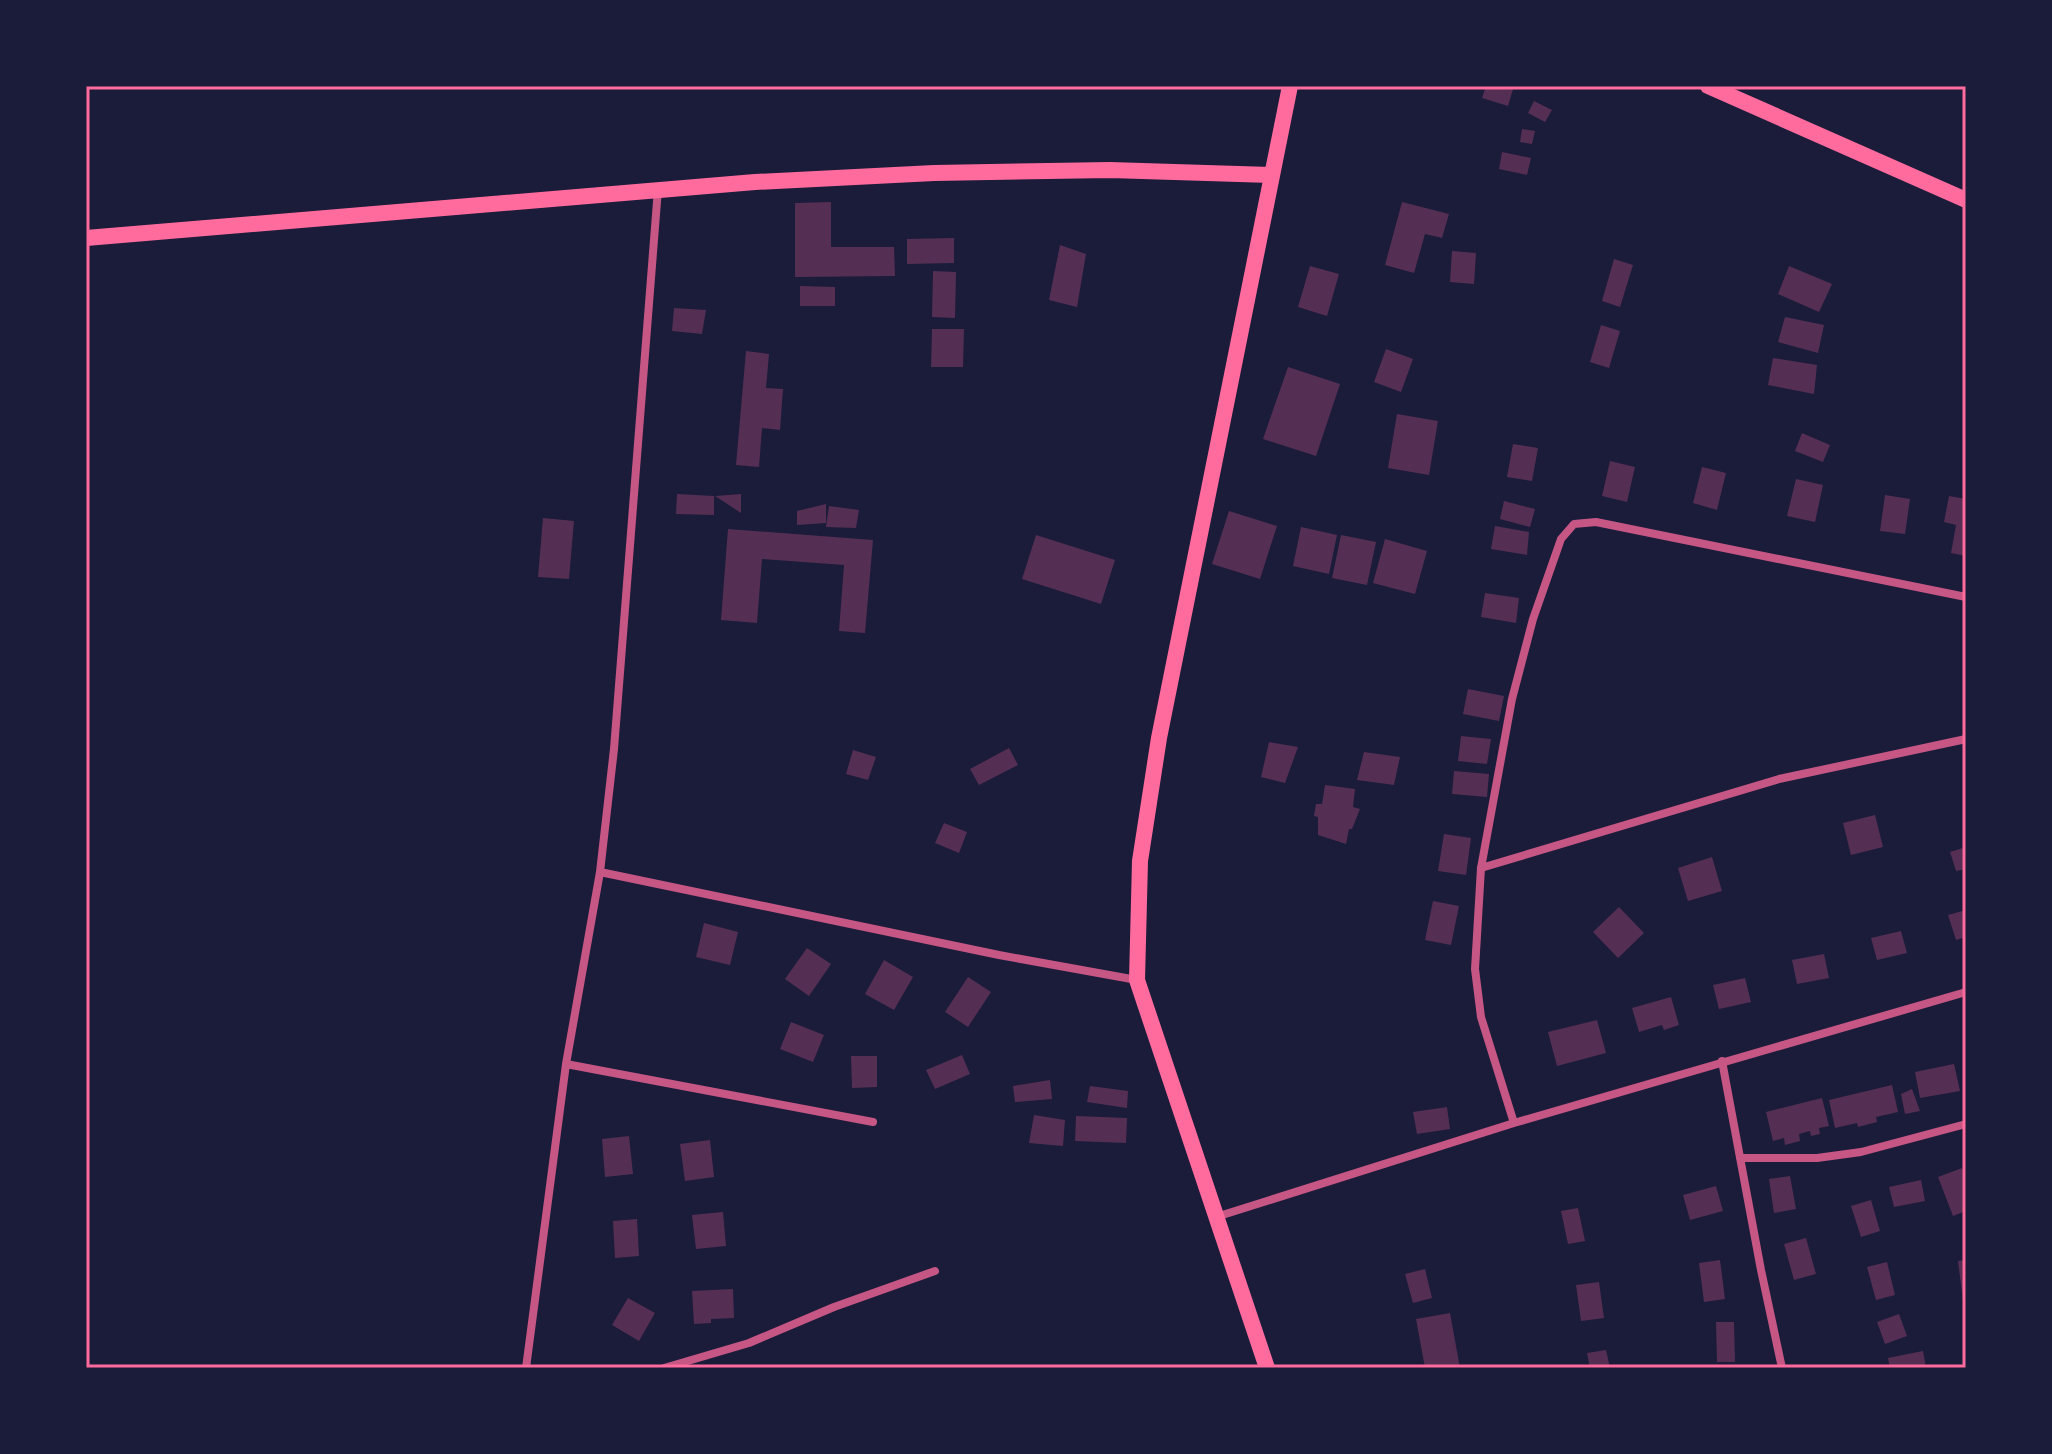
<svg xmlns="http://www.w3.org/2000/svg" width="2052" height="1454" viewBox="0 0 2052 1454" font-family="'PT Sans Narrow',sans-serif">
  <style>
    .building { fill: #542f53 }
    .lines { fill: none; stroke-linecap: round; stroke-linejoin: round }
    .minor { stroke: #c65784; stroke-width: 8 }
    .secondary { stroke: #ff6b9d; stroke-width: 16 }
    .neatline { fill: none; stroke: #ff6b9d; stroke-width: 3 }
  </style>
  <rect width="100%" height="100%" fill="#1b1b3a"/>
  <path class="building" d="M1486,86H1514L1508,106L1482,98Z
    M1534,101L1552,110L1545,122L1528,113Z
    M1522,129L1535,131L1532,144L1520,142Z
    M1502,152L1531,158L1527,175L1499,169Z
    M831,202V247H894L895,276L795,277V203Z
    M1402,202L1449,214L1442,238L1425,234L1414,273L1385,265Z
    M954,238V263L907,264V239Z
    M1060,245L1086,254L1077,307L1049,300Z
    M1452,251L1476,253L1474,284L1450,282Z
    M1614,259L1633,265L1620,307L1602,301Z
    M1310,266L1339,274L1327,316L1298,307Z
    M1789,266L1832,284L1819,312L1778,294Z
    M933,271L956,272L955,318L932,317Z
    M800,286L835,287V306H800Z
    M674,308L706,310L702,334L672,331Z
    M1785,317L1824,325L1818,353L1778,342Z
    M1601,325L1620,331L1609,368L1590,362Z
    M932,329H964L963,367H931Z
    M1386,349L1413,359L1401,392L1374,382Z
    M746,351L769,354L766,388L783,389L780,430L762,428L759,467L736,465Z
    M1773,358L1817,365L1814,394L1768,385Z
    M1288,367L1340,384L1316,456L1263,439Z
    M1397,414L1438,421L1429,475L1388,468Z
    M1802,433L1830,445L1823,462L1795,451Z
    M1513,444L1538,448L1532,481L1507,477Z
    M1610,461L1635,467L1627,502L1602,496Z
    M1702,467L1726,473L1717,510L1693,503Z
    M1796,479L1823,485L1815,522L1787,516Z
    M677,494L714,496V515L676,514Z
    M741,494V513L715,496Z
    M1885,495L1910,499L1905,534L1880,531Z
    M1949,496L1966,499V556L1951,553L1956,525L1944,522Z
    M1504,501L1535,509L1530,527L1500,519Z
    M826,504V523L797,525V511Z
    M829,506L859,510L856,528L826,527Z
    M1229,511L1277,526L1260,579L1212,564Z
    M543,518L574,521L569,579L538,577Z
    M1495,526L1529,532L1527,555L1491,549Z
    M1301,527L1337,535L1329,574L1293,566Z
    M728,529L873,540L865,633L839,631L844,565L762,559L757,623L721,620Z
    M1036,535L1115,560L1101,604L1022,579Z
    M1341,535L1376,542L1367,585L1332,578Z
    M1385,539L1427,551L1415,594L1373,583Z
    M1485,593L1519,598L1516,623L1481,617Z
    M1468,689L1504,696L1499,721L1463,714Z
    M1461,736L1491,739L1487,764L1458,761Z
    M1269,742L1298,747L1285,783L1261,777Z
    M1009,748L1018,765L979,785L970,769Z
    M853,750L876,757L868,780L846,774Z
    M1364,752L1400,757L1394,785L1357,780Z
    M1454,771L1489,774L1487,797L1452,794Z
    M1325,785L1355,789L1353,807L1360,809L1352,829H1349L1346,844L1318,835V817L1314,816L1316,804H1322Z
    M1875,815L1883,847L1851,855L1843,823Z
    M944,823L967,832L959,853L935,843Z
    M1444,834L1471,838L1466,875L1438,871Z
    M1966,847V869L1956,871L1950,852Z
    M1712,857L1722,891L1688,901L1678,868Z
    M1433,901L1459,906L1451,945L1425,940Z
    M1619,907L1644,933L1618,958L1593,932Z
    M1966,910V937L1956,940L1948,915Z
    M704,923L738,932L730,965L696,957Z
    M1901,931L1907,953L1877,960L1871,938Z
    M807,948L831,964L809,996L785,979Z
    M1824,954L1829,978L1797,984L1792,960Z
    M884,960L913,977L894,1010L865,994Z
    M968,977L991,992L968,1027L945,1012Z
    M1745,978L1751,1002L1719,1009L1713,985Z
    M1671,997L1679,1025L1664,1030L1662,1025L1639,1032L1632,1008Z
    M1597,1020L1606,1053L1557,1066L1548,1032Z
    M791,1022L824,1035L813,1062L780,1049Z
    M962,1055L970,1074L935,1089L926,1070Z
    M851,1056H877V1087L852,1088Z
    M1954,1064L1960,1091L1920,1098L1915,1072Z
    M1050,1080L1052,1099L1015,1102L1013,1086Z
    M1892,1085L1898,1112L1876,1117L1877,1122L1858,1127L1857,1123L1835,1128L1829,1100Z
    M1090,1086L1128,1091L1127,1108L1087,1102Z
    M1912,1089L1920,1111L1905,1114L1901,1094Z
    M1822,1098L1829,1126L1819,1128L1820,1134L1811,1136L1810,1131L1799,1134L1800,1141L1785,1145L1784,1138L1773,1141L1766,1112Z
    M1447,1107L1450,1129L1417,1134L1413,1112Z
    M1034,1115L1065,1120L1063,1146L1029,1143Z
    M1076,1116L1127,1118L1126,1143L1075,1141Z
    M629,1136L633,1174L605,1177L602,1139Z
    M710,1140L714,1177L685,1181L680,1144Z
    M1962,1168L1966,1179V1211L1953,1216L1938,1177Z
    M1790,1176L1796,1209L1774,1213L1769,1179Z
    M1921,1180L1925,1201L1894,1207L1889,1187Z
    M1716,1186L1723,1211L1690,1220L1683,1195Z
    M1871,1200L1880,1231L1861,1237L1851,1206Z
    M1578,1208L1585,1241L1568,1244L1561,1211Z
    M723,1212L726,1246L696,1249L692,1215Z
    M637,1219L639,1256L615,1258L613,1221Z
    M1806,1238L1816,1274L1794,1280L1784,1244Z
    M1720,1260L1725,1299L1704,1302L1699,1263Z
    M1966,1260V1301H1963L1958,1261Z
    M1887,1262L1895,1295L1876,1300L1867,1267Z
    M1425,1269L1432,1298L1413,1303L1405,1274Z
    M1599,1282L1604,1318L1581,1321L1576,1285Z
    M733,1289L734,1318L711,1319V1323L694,1324L692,1291Z
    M628,1298L655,1313L639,1341L612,1325Z
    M1450,1313L1460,1368H1425L1416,1319Z
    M1899,1314L1907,1336L1885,1344L1877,1322Z
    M1716,1322H1734L1735,1362H1717Z
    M1606,1350L1610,1368H1590L1587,1353Z
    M1923,1351L1926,1368H1890L1888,1358Z"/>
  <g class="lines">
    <path class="minor" d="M1481,868L1779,779L1966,739
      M600,872L999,955L1137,980
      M1722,1061L1761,1270L1782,1368
      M566,1064L873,1122
      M1514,1123L1481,1017L1475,969L1481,868L1512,699L1533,619L1561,539L1574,524L1596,522L1966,597
      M1740,1158H1817L1861,1152L1966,1124
      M1216,1217L1514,1123L1966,992
      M526,1368L566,1064L600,872L614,749L658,189
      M664,1368L749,1343L834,1307L935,1271"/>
    <path class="secondary" d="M1708,86L1966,200
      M86,238L755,182L934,173L1110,170L1271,175
      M1267,1368L1137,980L1140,861L1159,738L1290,86"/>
  </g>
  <rect width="2052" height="1454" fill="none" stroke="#1b1b3a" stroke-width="176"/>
  <rect x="88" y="88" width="1876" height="1278" class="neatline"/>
</svg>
